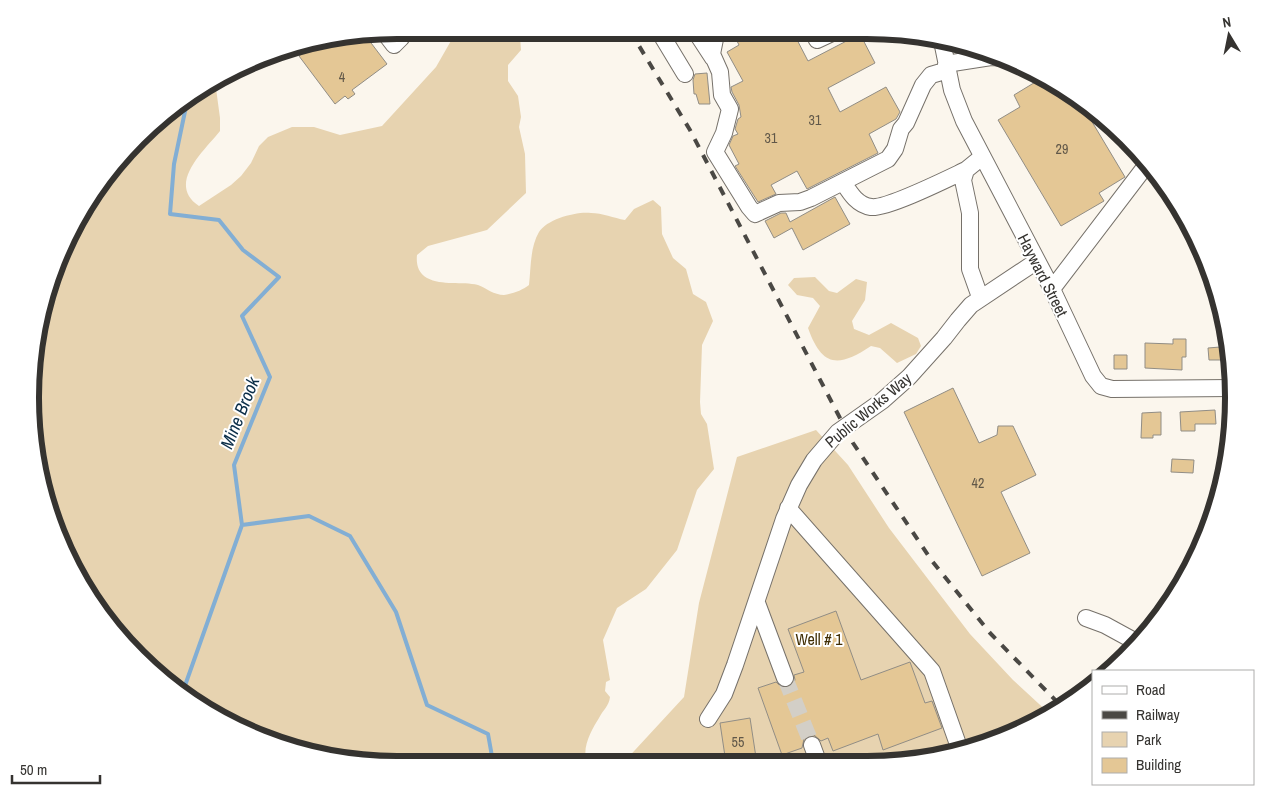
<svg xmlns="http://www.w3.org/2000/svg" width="1264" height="795" viewBox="0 0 1264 795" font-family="'Archivo Narrow',sans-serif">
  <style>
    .green { fill: #e7d3b0 }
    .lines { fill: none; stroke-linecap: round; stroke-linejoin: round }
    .stream { stroke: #82aed4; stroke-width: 4 }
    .building { fill: #e4c795; stroke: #918d85 }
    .minor-tunnel { stroke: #d3cfc7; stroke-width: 16; stroke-dasharray: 16 8; stroke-linecap: butt }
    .minor-casing { stroke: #76716a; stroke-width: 18 }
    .minor { stroke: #fff; stroke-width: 16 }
    .rail { stroke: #4a4844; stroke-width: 4; stroke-dasharray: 9 9; stroke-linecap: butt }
    .labels { text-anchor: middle; stroke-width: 4; stroke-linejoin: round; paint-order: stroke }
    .number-label { font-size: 14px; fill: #615849 }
    .street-label { font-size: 16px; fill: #353330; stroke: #fff }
    .park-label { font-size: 16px; fill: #412e04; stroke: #fff }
    .water-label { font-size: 18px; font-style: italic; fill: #0b2e48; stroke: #fff }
    .rim { fill: none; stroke: #353330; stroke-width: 6 }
  </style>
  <rect width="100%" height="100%" fill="#fbf6ed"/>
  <path class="green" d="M476,30L512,31L520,36L521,50L508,65V81L518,96L521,117L519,127L525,154L526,193L487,230L428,246L417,255C416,264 418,273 427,278C442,286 462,281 478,285C486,288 494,295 504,295C512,294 523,290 529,285C531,268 530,247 539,232C547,219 577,211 591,213C602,213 614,218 625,220L634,209L653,200L661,207L662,234L673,258L686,269L693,294L706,302L713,321L702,345L700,402L701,414L707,424L714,469L697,490L677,550L646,589L617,608L603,640L610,680L606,682L605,691L610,697C609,706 603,710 599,718C592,729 580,750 588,763L350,762L257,737L174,689L92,601L43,493L30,397L50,279L106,174L193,92L215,81L220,118V131C204,151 166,184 199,206L231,185L241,176L251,163L259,146L268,137L292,127H314L340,135L382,126L436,67L452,39Z
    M815,277L829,291L837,293L856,279L867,282L865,300L852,321L854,329L869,335L891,323L918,338L921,346L916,354L897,363L880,348L871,346C838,368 822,367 808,328L820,306L813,298L797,295L788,285L794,278Z
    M816,430L848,465L889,528L970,634L1013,680L1051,715L984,746L891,764L623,763L684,697L699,603L737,457Z"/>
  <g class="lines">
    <path class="stream" d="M188,97L174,164L170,214L219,220L243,250L279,277L242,316L270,377L234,465L242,525L309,516L350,536L396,612L427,705L488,734L493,762
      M182,694L242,525"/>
  </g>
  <path class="building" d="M754,32H793L808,61L860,34L875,63L828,88L840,112L886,87L900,112L896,119L869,134L878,153L807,189L797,171L771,185L776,194L758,202L735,166L739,164L729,145L733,136L738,134L735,129L738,119L741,117L739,105L732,92L731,87L743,81L727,52L739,45L737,41Z
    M365,35L387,64L352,90L355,94L348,99L345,96L335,104L299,56L316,43Z
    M707,73L710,104H699L696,94H694L693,80L695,74Z
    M1042,78L1079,100L1125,177L1099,193L1104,201L1061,226L998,120L1020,107L1014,95Z
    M835,197L850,224L803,250L792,228L774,238L765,221L781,213H786L790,222Z
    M1173,339H1186V357H1182V370L1145,368V343L1173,344Z
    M1220,347L1221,360H1209L1208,348Z
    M1114,355H1127V369H1114Z
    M953,388L979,443L997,435L998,426H1013L1036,475L1001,492L1030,553L982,576L904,412Z
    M1215,410L1216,424H1195V431H1181L1180,412Z
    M1161,412V435H1153V438H1141L1142,413Z
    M1172,459L1194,460L1193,473L1171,472Z
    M836,611L861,680L910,662L925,703L932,701L942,728L883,750L878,734L833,751L828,738L821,741L814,735L809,736L804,739L802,748L782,755L758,688L776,682L783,688L788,687L792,685L795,680L794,675L804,672L788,629Z
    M750,718L757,764L726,763L720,723Z"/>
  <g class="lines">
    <path class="minor-tunnel" d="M785,678L812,745"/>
    <g class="minor-casing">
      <path id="minor" d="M384,32L394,45L401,38L404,30
        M669,32L662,36L685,74
        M696,32L713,58
        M719,32L715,39L712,54L720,72L722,95L730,109L724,133L715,152L749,207L755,214L779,203L800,202L811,198L888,159L895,149L901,129L906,123L923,85L931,75L948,70
        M813,32L817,40L832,33
        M942,41L952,90L964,121L1052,289L1093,376L1101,386L1112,389L1232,388
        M946,64L991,57L1005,58
        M843,182C850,193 857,205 871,207C887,209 949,178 966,170
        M1052,289L1148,163
        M980,297L970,269V213L963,180L966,170L982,157
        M788,508L932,671L960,750
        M757,603L785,678
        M1086,618L1105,625L1138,643
        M708,719L724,694L735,665L784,519L799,485L814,460L838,432L882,401L909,377L944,338L958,320L971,305L1037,261
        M812,745L819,764"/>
    </g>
    <use href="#minor" class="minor"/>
    <path class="rail" d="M630,31L690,130L853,443L932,561L990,633L1062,707"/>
  </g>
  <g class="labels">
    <g class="number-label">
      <text x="342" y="82">4</text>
      <text x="815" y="125">31</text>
      <text x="771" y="143">31</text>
      <text x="1062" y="154">29</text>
      <text x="978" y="488">42</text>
      <text x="738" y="747">55</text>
    </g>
    <g class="street-label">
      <text transform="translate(1043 275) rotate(63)" y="6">Hayward Street</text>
      <text transform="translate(868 410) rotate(-40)" y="6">Public Works Way</text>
    </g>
    <g class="park-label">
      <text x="819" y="645">Well # 1</text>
    </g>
    <g class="water-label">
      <text transform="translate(240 413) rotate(-68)" y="6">Mine Brook</text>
    </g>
  </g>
  <path d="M0 0H1264V795H0ZM397 39H867A358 358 0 0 1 1225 397V398A358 358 0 0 1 867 756H397A358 358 0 0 1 39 398V397A358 358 0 0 1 397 39Z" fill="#fff" fill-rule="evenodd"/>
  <path class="rim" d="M397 39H867A358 358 0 0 1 1225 397V398A358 358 0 0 1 867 756H397A358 358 0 0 1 39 398V397A358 358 0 0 1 397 39Z"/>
  <rect x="1092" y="670" width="162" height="115" fill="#ffffff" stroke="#aeadac"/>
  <rect x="1102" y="686" width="25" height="8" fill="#ffffff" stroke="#aeadac"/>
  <text x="1136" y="695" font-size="15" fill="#353330">Road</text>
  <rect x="1102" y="711" width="25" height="8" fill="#4a4844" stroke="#aeadac"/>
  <text x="1136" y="720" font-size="15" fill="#353330">Railway</text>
  <rect x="1102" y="732" width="25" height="15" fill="#e7d3b0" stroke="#aeadac"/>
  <text x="1136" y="745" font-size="15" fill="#353330">Park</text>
  <rect x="1102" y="758" width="25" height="15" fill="#e4c795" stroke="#aeadac"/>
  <text x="1136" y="770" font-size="15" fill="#353330">Building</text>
  <g transform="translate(1229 35) rotate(350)" stroke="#ffffff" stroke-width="4" paint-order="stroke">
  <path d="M0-4L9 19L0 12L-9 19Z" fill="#353330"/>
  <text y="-8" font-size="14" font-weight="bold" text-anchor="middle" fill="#353330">N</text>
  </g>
  <path d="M12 775v8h88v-8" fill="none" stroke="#353330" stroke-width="2.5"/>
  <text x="20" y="775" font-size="15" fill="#353330" stroke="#ffffff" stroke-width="4" paint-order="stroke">50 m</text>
</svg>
